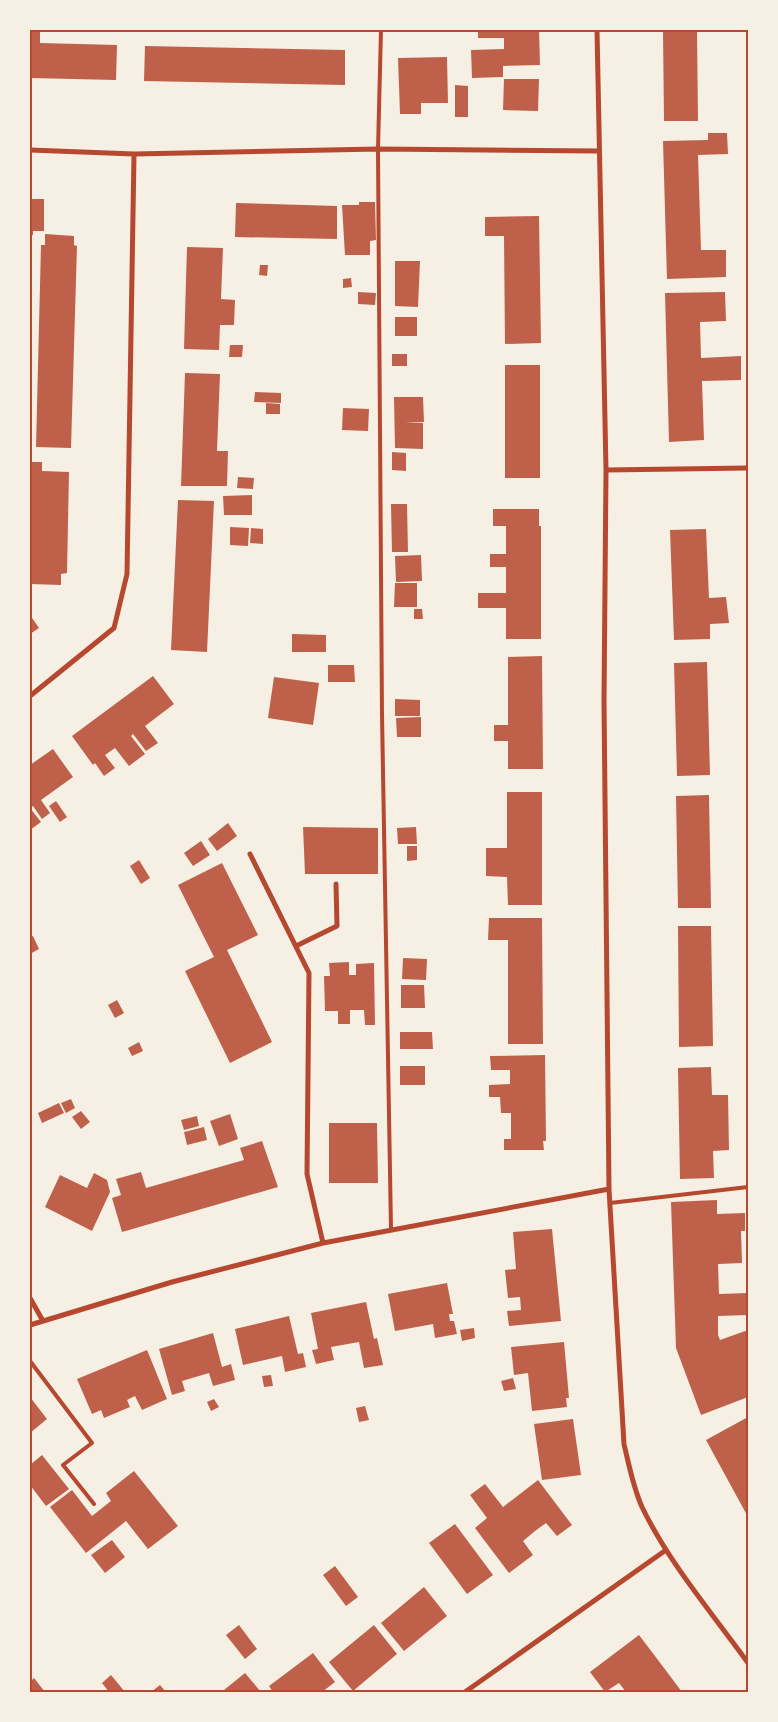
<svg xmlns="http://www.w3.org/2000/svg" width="778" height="1722" viewBox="0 0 778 1722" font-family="Signika,sans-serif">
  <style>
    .building { fill: #bf614a }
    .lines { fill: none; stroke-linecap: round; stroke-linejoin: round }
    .service { stroke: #b5482f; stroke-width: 4 }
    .minor { stroke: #b5482f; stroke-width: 5 }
    .neatline { fill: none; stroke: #b5482f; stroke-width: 2 }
  </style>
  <rect width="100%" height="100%" fill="#f6efe4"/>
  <path class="building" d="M478,30H539L540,65L503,66V77L472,78L471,50L504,49V38H478Z
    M663,30H697L698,121H664Z
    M30,31H40V43L117,45L116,80L30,78Z
    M145,46L345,50V85L144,81Z
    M447,57L448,103H421V114H400L398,58Z
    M504,79H539L538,111L503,110Z
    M455,85L468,86V117H455Z
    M708,133H727L728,154L698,155L701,250H726V277L667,279L663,141L708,140Z
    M30,199H44V231H33V235H30Z
    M359,202H375L376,240L370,241V255H345L342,205H359Z
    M236,203L337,206V239L235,237Z
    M539,216L541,343L505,344L504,236H485V217Z
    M45,234L74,236V245L77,246L71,448L36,447L41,245H45Z
    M187,247L223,248L221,299L235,300L234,325H220L219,350L184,349Z
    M395,261H420L418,307L395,306Z
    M260,265H268L267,276L259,275Z
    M351,278L352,287L343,288V279Z
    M358,292L376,293L375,305L358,304Z
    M725,292L726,321L700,322L701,358L741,356V380L702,381L704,440L669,442L665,293Z
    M395,317H417V336H395Z
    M230,345H243L242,357H229Z
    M392,354H407V366H392Z
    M505,365H540V478H505Z
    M185,373L220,374L217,451H228L227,486H181Z
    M255,392L281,393V403L254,402Z
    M394,397H423L424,422H405L423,423V449L395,448Z
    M266,403L280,404V414H266Z
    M343,408L369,409L368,431L342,430Z
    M392,452L406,453V471L392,470Z
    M30,462H42V471L69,472L67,573L61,574V585L30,584L32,496H30Z
    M238,477L254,478L253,489L237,488Z
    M252,495V515H224L223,496Z
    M178,500L214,501L207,652L171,650Z
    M391,504H407L408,552H392Z
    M493,509H539V526H541V639H506V608H478V593H506V567H490V554H506V526H493Z
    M230,527L249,528L248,546L230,545Z
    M251,528L263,529V544L250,543Z
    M706,529L709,598L726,597L729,623L710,624V639L674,640L670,530Z
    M421,555L422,581L396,582L395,556Z
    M395,583H417V607H394Z
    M414,609H422L423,619H414Z
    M30,615L39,628L30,634Z
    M292,634L326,635V652H292Z
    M542,656L543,769H508V741H494V725H508V657Z
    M707,662L710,775L677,776L674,663Z
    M328,665H354L355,682H328Z
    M153,676L174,704L145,726L158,743L146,751L133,734L131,736L145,754L129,766L115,748L105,755L115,768L104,776L95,763L93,765L72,736Z
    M274,677L319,683L313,725L268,718Z
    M395,699L420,700V716H395Z
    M421,717V737H397L396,718Z
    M53,749L73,777L41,800L50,813L42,819L33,806L30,808L41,822L30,830V765Z
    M507,792H542V905H508L507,877L486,876V848H507Z
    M709,795L711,908H678L676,796Z
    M56,801L67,817L60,822L49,806Z
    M228,823L237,836L217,851L208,839Z
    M303,827L378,828V874H305Z
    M416,827L417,844H398L397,828Z
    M201,841L210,855L193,866L184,853Z
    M407,846H417V860L407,861Z
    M139,860L150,878L141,884L130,866Z
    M222,863L258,935L227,950L272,1042L230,1063L185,971L214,957L178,885Z
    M489,918H542L543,1044H508V940H488Z
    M678,926H711L713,1046L679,1047Z
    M33,936L39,949L30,954V937Z
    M403,958L427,959L426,980L402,979Z
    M349,962V975H356V964L374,963L375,1025H365L364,1010H350V1024H338V1011H325L324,976H330L329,963Z
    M401,985H424L425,1008H401Z
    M117,1000L124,1013L115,1018L108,1005Z
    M400,1032H432L433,1049H400Z
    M139,1042L143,1051L132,1056L128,1048Z
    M545,1055L546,1141H543L544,1150H504V1139H511V1113H501L500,1097H489V1085L510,1084V1070H491L490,1056Z
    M400,1066H425V1085H400Z
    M711,1067L712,1095H728L729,1150L713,1151L714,1178L680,1179L678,1068Z
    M71,1099L75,1108L66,1113L61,1103Z
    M59,1103L64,1113L42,1123L38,1113Z
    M81,1111L90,1122L81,1129L72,1117Z
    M230,1114L238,1139L219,1146L210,1121Z
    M197,1116L199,1126L184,1130L181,1120Z
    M329,1123H377L378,1183H329Z
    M204,1127L207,1140L187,1145L184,1132Z
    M262,1141L278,1187L122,1232L112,1198L121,1195L116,1179L141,1172L146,1188L244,1160L240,1148Z
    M94,1173L107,1180L110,1192L92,1231L45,1207L60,1175L87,1188Z
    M717,1200V1214L745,1213V1231H741L742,1263L718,1264L719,1294L748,1293V1315L718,1316V1335L720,1340L748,1330V1397L701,1415L676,1348L671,1202Z
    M552,1229L561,1321L509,1326L507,1311L521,1310L520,1297L508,1298L505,1270L516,1269L513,1232Z
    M447,1283L453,1314H449L450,1321H454L457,1334L435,1338L433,1324L395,1331L388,1294Z
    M366,1302L374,1339L377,1338L383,1365L364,1368L359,1342L331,1347L334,1360L316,1364L312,1350L318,1349L311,1313Z
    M289,1316L298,1354L303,1353L306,1367L285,1372L282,1356L243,1365L235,1329Z
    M474,1328L475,1338L462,1341L460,1330Z
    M213,1333L222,1367L231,1364L235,1380L213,1386L209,1373L182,1381L185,1391L172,1395L159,1349Z
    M564,1342L569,1398H566L567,1407L532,1411L528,1373L514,1375L511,1347Z
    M147,1350L167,1399L142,1410L135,1396L127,1400L130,1407L104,1418L101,1410L92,1414L77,1379Z
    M271,1375L273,1386L264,1387L262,1376Z
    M513,1378L516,1389L504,1391L501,1381Z
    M30,1397L47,1419L30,1433Z
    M214,1399L219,1407L211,1411L207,1402Z
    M365,1406L369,1420L359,1422L356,1408Z
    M748,1417V1517L706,1440Z
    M573,1419L581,1475L542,1480L534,1424Z
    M42,1455L69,1489L46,1506L30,1485V1465Z
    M134,1471L178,1526L148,1549L126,1521L86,1553L50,1507L72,1490L92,1516L111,1501L106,1493Z
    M538,1480L572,1525L557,1536L546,1523L535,1531L523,1541L533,1555L509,1573L475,1528L487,1518L470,1495L485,1484L503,1507Z
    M455,1524L493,1575L467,1594L429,1543Z
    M112,1540L125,1557L105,1573L91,1555Z
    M335,1566L358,1597L346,1606L323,1575Z
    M424,1587L447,1616L404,1651L381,1623Z
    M239,1625L257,1649L245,1659L226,1635Z
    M374,1625L397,1654L353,1691L329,1662Z
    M639,1635L661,1664L682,1692H626L619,1683L605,1692L590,1672Z
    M313,1653L335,1682L322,1692H273L269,1686Z
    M245,1673L261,1692H222L224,1690Z
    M111,1675L125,1692H109L102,1683Z
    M34,1678L45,1692H30V1682Z
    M160,1685L166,1692H151Z"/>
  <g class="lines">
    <path class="service" d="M381,30L378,149L382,714L391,1229
      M610,1203L748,1187
      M30,1361L92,1443L63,1465L94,1504"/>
    <path class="minor" d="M597,30L606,470L604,701L609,1189L624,1444C629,1465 633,1487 642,1507C669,1563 712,1613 748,1663
      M30,150L134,154L378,149L598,151
      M606,470L748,468
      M30,696L114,628L127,574L134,154
      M250,854L309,973L307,1174L323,1243
      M296,946L337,926L336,884
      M30,1298L43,1321
      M30,1325L172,1282L323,1243L609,1189
      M465,1692L666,1550"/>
  </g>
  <rect width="778" height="1722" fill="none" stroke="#f6efe4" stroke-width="62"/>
  <rect x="31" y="31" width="716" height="1660" class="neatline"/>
</svg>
